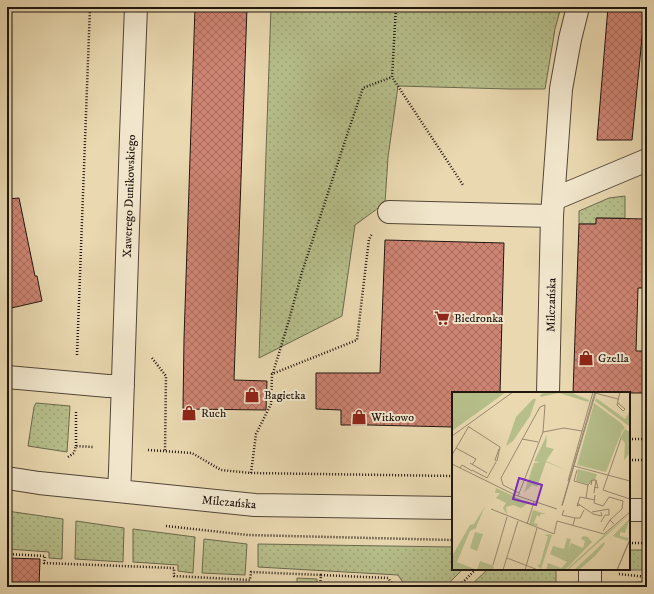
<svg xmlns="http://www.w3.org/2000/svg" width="654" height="594" viewBox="0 0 654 594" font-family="'IM FELL DW Pica',serif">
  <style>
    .grass { fill: url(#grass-dots); stroke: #6b6a4d }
    .building { fill: url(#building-cross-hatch); stroke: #20160f }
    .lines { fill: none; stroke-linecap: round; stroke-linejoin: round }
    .minor-casing { stroke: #524637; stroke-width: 24 }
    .path { stroke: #20160f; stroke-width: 2.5; stroke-dasharray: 1 2; stroke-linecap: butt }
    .minor { stroke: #f1e6cc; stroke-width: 22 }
    .labels { text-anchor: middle; stroke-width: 4; stroke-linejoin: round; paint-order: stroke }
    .street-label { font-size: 12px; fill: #20160f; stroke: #f1e6cc }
    .poi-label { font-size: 12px; fill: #20160f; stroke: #f1e6cc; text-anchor: start }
    .inset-road { fill: none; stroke: #998a70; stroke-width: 1 }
    .view { fill: #7b2cbf; fill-opacity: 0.15; stroke: #7b2cbf; stroke-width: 2 }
    .inset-edge { fill: none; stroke: #20160f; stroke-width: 2 }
  </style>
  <defs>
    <pattern id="grass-dots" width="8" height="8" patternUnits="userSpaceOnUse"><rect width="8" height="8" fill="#b6bf8b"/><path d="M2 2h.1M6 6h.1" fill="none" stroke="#9ca377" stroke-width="1.8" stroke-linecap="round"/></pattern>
    <pattern id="building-cross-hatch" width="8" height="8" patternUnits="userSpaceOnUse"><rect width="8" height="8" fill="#cd8472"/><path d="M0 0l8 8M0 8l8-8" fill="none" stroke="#a66b5c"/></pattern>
  </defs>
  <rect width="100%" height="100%" fill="#e9d8b0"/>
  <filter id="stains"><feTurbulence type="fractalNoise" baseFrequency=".005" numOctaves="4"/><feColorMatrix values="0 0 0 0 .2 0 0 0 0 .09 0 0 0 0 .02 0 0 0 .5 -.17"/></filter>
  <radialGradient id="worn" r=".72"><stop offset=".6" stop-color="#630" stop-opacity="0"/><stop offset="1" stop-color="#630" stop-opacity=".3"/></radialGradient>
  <path class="grass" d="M271,7H561L555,29L545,89H510L398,86L388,157L385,203L355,225L342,316L259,358Z
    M625,196V218H597L596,224H579V211L609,198Z
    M36,403L70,406L67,452L28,446L34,407Z
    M7,511L63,519L62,559L49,558V552L7,549Z
    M76,521L124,528L123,562L75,559Z
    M133,529L195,537L193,573L178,571V565L133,562Z
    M204,539L247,544L245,575L202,573Z
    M258,544L453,547V569H463L445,587H406L398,575L258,567Z
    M629,550H647V570H623L619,569H629Z
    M488,569H556V587H469Z
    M297,578L317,579V587H297Z
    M641,582L647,584V587L615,586L624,583Z
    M324,584H371L370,587H324Z"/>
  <path class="building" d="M195,7H247L234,380L267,381L266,410L183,409L184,339Z
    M608,7H645L632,140H597Z
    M19,198L35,276H37L42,301L7,309V199Z
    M596,218L647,219V288H638L636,351H647V393H573L579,224H596Z
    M385,240L504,243L500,393H453V427L369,425H341V410L316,409V373H380Z
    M7,558L40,559L39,587H7Z"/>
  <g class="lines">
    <g class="minor-casing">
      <path id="minor" d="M554,199L647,160
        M389,212L552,216
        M7,377L108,386H123
        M548,393L552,216L561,89L570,39L578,7
        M7,478L39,483L255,505L453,508
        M119,491L120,471L131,136L136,7
        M629,510H647
        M590,587V569"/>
    </g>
    <path class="path" d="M396,7L392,77L463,185
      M77,355L90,7
      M152,358L166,376L165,451
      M273,373L289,320L302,272L348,132L363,88L392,77
      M629,439H647
      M76,446V410
      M148,450L192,453L221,470L251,473L453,476
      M68,457L74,453L76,446L93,447
      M629,460H647
      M251,473L256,434L271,404L272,374L357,340L369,239L372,234
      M166,526L248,535L453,540
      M629,543H647
      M7,554L45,556L44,563L174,568V576L250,580L251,572L321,575
      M619,574L647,577
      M320,587L321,575L388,578L395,587
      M458,587L476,569"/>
    <use href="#minor" class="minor"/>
  </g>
  <defs>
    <g id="supermarket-bare" transform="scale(1.2)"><path d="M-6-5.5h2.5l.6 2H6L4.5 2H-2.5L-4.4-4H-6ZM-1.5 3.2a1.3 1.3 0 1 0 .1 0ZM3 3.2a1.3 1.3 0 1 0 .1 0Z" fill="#8f2418" stroke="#f1e6cc" stroke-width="2.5" paint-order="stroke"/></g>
    <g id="shop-bare" transform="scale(1.2)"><path d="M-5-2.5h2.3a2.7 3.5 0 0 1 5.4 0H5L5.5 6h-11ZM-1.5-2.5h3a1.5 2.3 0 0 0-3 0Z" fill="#8f2418" stroke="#f1e6cc" stroke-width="2.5" paint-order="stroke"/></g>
  </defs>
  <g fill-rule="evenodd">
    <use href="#supermarket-bare" x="442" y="318"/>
    <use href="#shop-bare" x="586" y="358"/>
    <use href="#shop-bare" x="252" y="395"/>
    <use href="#shop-bare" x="189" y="413"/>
    <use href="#shop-bare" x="359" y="417"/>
  </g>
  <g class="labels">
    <g class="street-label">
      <text transform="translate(129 196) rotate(-88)" y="4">Xawerego Dunikowskiego</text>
      <text transform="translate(551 305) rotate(-89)" y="4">Milczańska</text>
      <text transform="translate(229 502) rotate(5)" y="4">Milczańska</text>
    </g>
    <g class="poi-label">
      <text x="454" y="322">Biedronka</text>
      <text x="598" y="362">Gzella</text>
      <text x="264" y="399">Bagietka</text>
      <text x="201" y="417">Ruch</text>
      <text x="371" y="421">Witkowo</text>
    </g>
  </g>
  <g transform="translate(452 392)">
    <rect width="178" height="178" fill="#e9d8b0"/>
    <path d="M96,0H118L137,8L136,10L107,1L88,5L89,2ZM144,6L173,27L178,19V35L143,9ZM142,11L169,31L173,36L170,39L144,19L141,15ZM173,37L178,40V61L172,68L173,51L168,45ZM95,43L94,55L102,57L94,69L114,78L94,70L85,95L80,93L72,101L82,71L88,70L82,69ZM126,77L145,82L143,88L135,92L124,89ZM44,96L70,108L78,110L69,116L61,113L54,115L55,123L51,116L54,111L44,106L48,101H43ZM81,118L94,122H89L87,125L85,123L82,131L86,132L85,134L77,132ZM96,142L100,143L89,177L85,173L88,162L85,174L88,172L96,144H93ZM131,144L136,145L140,150L113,178H94L96,171L109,176L115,170L98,162L101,154L112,157L115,146L119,147L116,158L119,151L131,156L133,149L129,147Z" fill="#b6bf8b"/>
    <path d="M81,7H84L78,24L61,49L54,54L64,25ZM33,114L24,136L18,139L5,170L25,178L0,177V164L18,133L22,132ZM178,122L116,178H114L152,143ZM178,126L173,141L168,140V144L177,146L175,149L161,144L154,151ZM152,150L153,152L143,164L127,178H122Z" fill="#b6bf8b"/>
    <path d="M0,0H54L0,39ZM141,15L170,39L154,80L125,73ZM23,140L31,142L25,159L18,156ZM28,169L42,174L41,178H25Z" fill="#b6bf8b"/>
    <path class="inset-road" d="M143,1L166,7M166,11L173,17L171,19L165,13L168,0M17,35L48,55L45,69M91,40L112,36L130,39M0,44L61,0M169,46L151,98L178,107M70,47L86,50M4,56L24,67L20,73M0,63L17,34M45,69L43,68L47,57M18,71L35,81M0,72L63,103L105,117M122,74L178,89M8,76L10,73L20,79M20,78L35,86L44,70M125,78L122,89L136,93M140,88H144L142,101M116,89L141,0M142,95L146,96L144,88M143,103L142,111L151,114L157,105L171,109L170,117L158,128L162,132M66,104L91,40L93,13L88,15L49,86L51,93L67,101M134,106L136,93L140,88L139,93M125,111L141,122L150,124L149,120M110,113L143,0M128,113L125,114L128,105L143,108M110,114L144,0M39,117L102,142L105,129L152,142L178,120M112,118L110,123L123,126M140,120L157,117V123H153L149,130M75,132L82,110M121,133L123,126H128L132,118M151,139L158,128M55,166L86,178M41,173L55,125M51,178L66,129M73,178L85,136M165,178L178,148M165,178L178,147"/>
    <path class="view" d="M67,86L90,93L84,113L61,107Z"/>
    <rect width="178" height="178" class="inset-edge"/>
  </g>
  <rect width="654" height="594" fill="none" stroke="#e9d8b0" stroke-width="24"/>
  <rect x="8" y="8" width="638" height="578" fill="none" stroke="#20160f" stroke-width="2"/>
  <rect x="12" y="12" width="630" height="570" fill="none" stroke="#20160f"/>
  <rect width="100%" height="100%" filter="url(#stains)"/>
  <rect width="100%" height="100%" fill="url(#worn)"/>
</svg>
